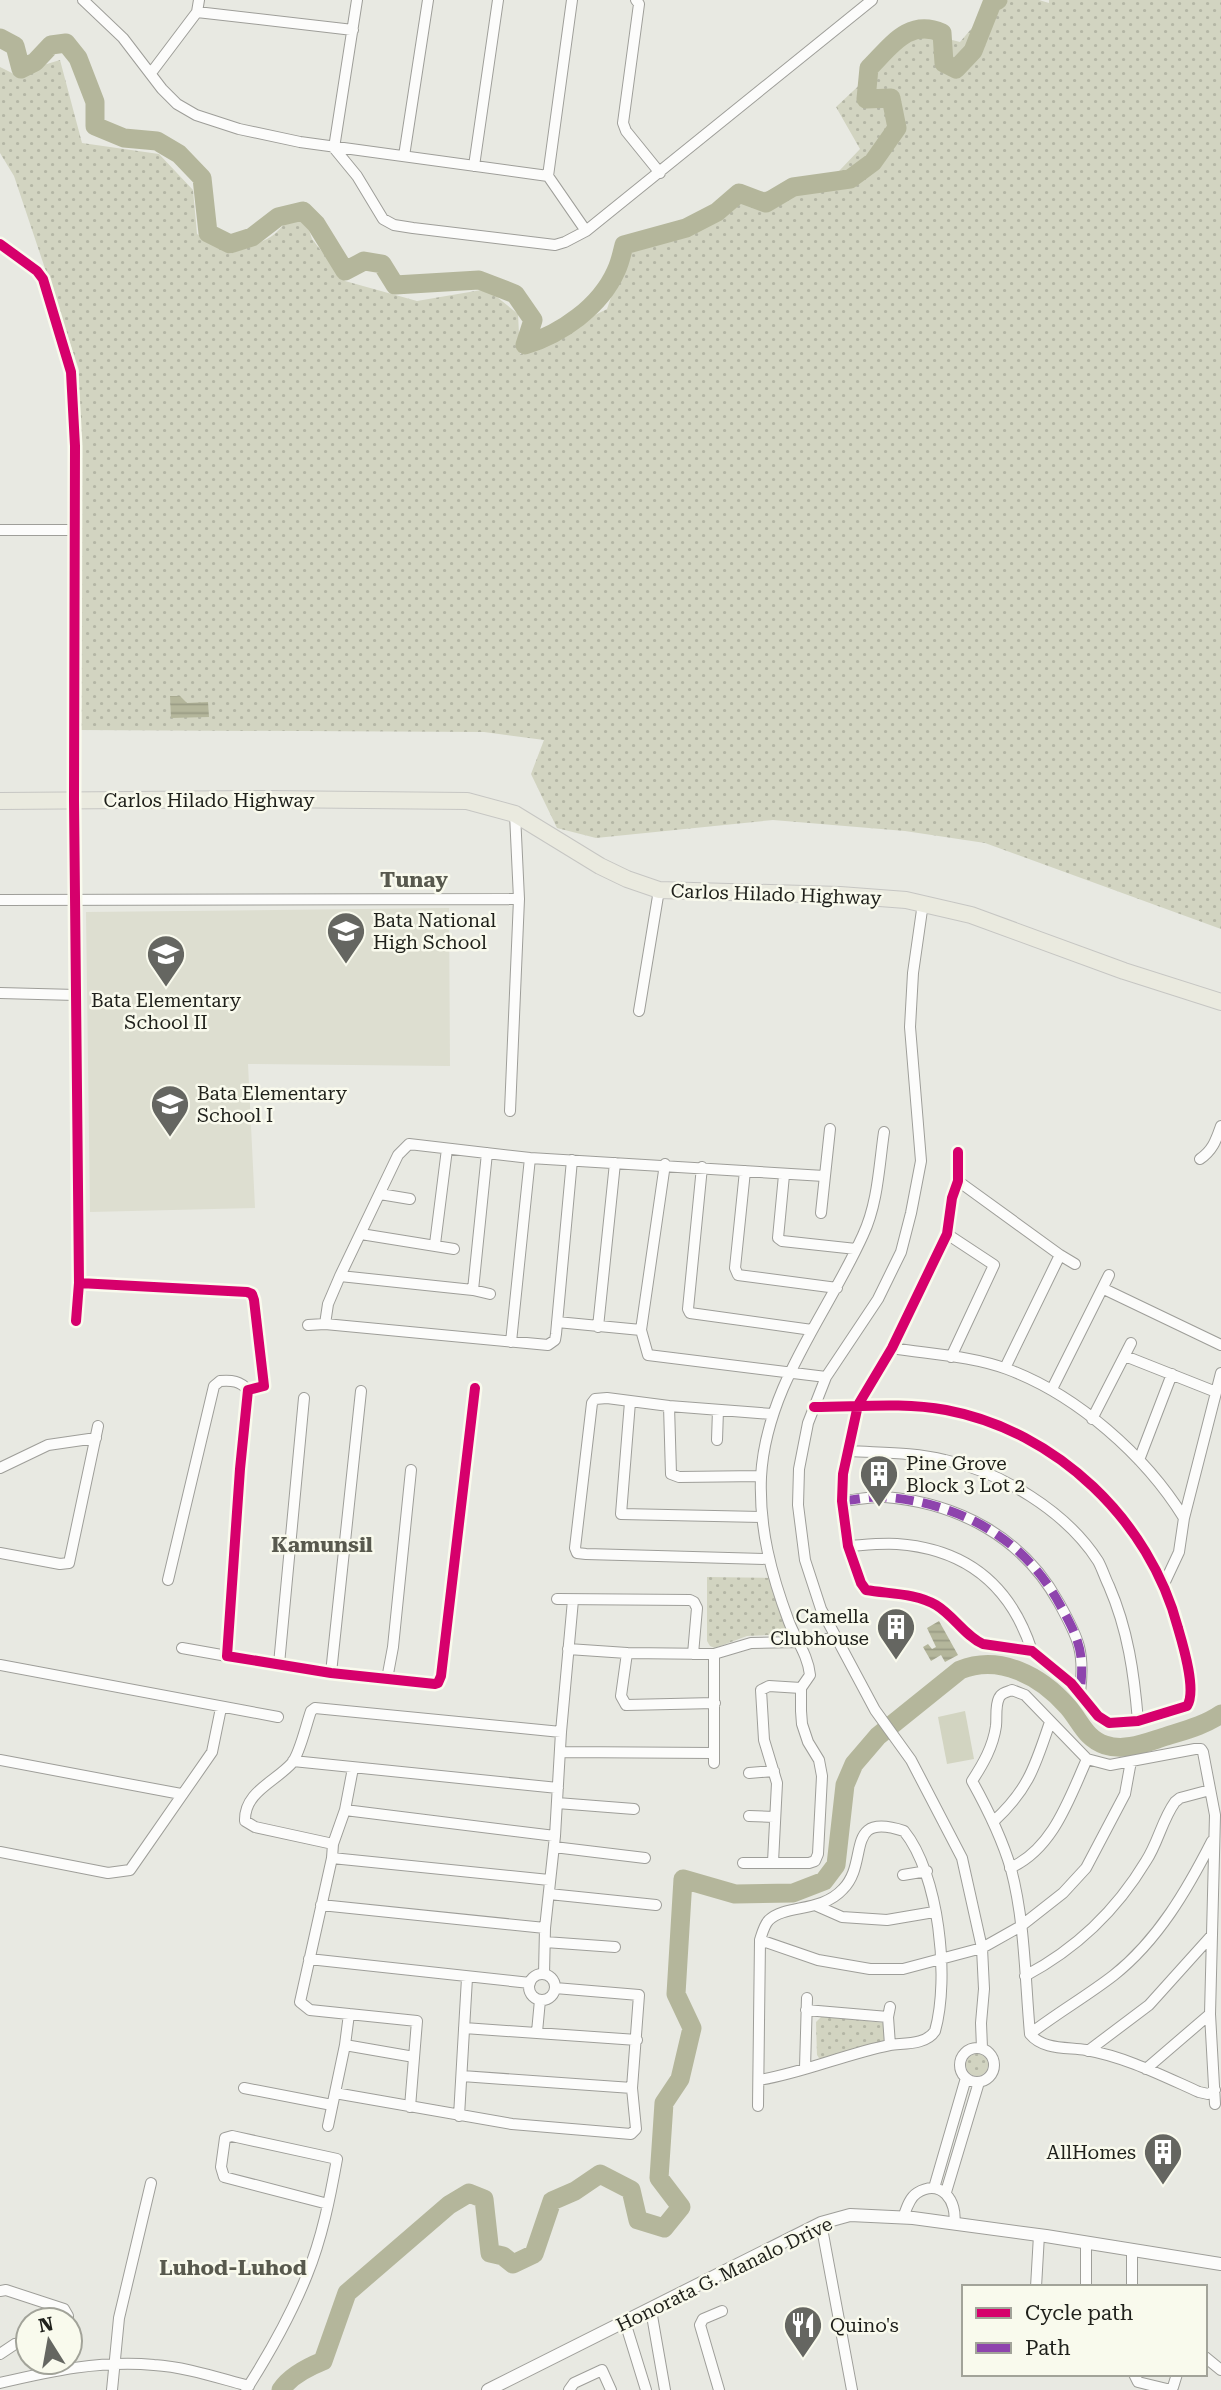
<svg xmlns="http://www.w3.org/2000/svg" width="1221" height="2390" viewBox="0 0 1221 2390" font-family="'Roboto Serif',serif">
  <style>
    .built { fill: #ddded0 }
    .grass { fill: url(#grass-dots) }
    .pitch { fill: #d2d4c1 }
    .water { fill: url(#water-rules) }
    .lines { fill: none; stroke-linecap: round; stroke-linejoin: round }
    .river { stroke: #b4b69b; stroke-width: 19 }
    .minor-casing { stroke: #9e9e99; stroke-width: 12 }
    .tertiary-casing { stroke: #9e9e99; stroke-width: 14 }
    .primary-casing { stroke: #c6c6c3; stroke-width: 18 }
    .minor { stroke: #fcfcfb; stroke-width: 10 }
    .tertiary { stroke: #fcfcfb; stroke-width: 12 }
    .primary { stroke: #eaeadf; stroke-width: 16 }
    .quiet { stroke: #8e44ad; stroke-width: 9; stroke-dasharray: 18 9; stroke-linecap: butt }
    .cycleway-casing { stroke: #f9faed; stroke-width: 15 }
    .cycleway { stroke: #d6006c; stroke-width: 10 }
    .labels { text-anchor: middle; stroke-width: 5; stroke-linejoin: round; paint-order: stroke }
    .street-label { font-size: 19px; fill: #1f201b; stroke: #f9faed }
    .poi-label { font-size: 19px; fill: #1f201b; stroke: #f9faed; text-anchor: start }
    .neighbourhood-label { font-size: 21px; font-weight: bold; fill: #58594e; stroke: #f9faed }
  </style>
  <defs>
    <pattern id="grass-dots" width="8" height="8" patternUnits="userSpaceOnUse" patternTransform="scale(1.75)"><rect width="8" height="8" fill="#d2d4c1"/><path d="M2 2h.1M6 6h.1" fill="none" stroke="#b4b6a5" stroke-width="1.8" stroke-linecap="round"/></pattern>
    <pattern id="water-rules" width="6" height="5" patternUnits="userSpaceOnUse" patternTransform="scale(1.75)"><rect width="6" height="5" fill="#b4b69b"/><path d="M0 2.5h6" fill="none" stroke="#9a9c85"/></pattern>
  </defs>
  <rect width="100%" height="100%" fill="#e8e9e2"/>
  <path class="built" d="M449,908L450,1066L248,1064L255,1208L90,1212L86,912Z"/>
  <path class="grass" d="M1008,0H1039L1049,3V0H1221V929L985,843L905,831L773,820L596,838L557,828L531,774L544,740L484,732L78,730L79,370L14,176L0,153V67L14,74L60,60L82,143L159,154L193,190L197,234L230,254C242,248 256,245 267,239C285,230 279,219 305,218L312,239L345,281L417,301L487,289L518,314L520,354L560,339L585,320L607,309L628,248L696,232L729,192L820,191L860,149L836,107L917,31L960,42L983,15Z
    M707,1577L773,1578L788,1627L786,1634L747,1636L715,1648L710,1646L707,1641Z
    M822,2016L885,2023L887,2040L823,2059L819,2058L817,2055L816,2022Z
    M966 2065a11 11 0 1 1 22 0a11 11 0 1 1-22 0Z"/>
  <path class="pitch" d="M965,1711L974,1759L947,1764L938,1717Z"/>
  <path class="water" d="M170,696H180L187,703L208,702L209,717L171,718Z
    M939,1621L958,1655L945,1662L941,1655L931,1661L923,1647L928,1644L932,1649L936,1647L927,1628Z"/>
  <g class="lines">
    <path class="river" d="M0,38L15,46L21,69L35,62L51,45L66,43L78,58L95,102V126L124,138L157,141L179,154L202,178L208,233L230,244L252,237L278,217L303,211L316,224L345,271L364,261L382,264L395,285L479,280L515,294L533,320L525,345C561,334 600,307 616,271C620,263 622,253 624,245L686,228L717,212L739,193L766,203L793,187L850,179L873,162L897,128L891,98L866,99L869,68C891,46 909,18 942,33L944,63L956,69L973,51L992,3L998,0
      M281,2390C290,2376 308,2367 323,2361L347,2293L449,2205L469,2193L484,2199L490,2253L503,2256L513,2264L534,2254L552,2201L575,2191L600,2174L631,2190L638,2220L664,2228L681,2207L659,2178L664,2103L680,2079L692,2028L676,1994L683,1879L735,1894L793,1893L824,1881L836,1865L845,1785L854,1764L878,1736L960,1670C1000,1654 1041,1676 1068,1707C1081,1722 1085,1738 1105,1745C1126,1752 1147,1742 1167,1736C1186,1730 1205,1725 1221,1714"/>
    <g class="minor-casing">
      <path id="minor" d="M83,0L123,38L162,89L177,104L196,115L239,129L300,142L548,176L586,231
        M357,0L334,148L357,176L383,219L394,225L413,228L555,245L565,242L586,231L872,0
        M636,0L639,4L623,123L626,131L660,173
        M197,12L353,30
        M151,73L197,12L199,0
        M404,156L428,0
        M474,166L498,0
        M548,176L572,0
        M0,244L37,271L43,279L71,372L75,446L74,800L79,1283L76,1321
        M0,530H74
        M0,900L519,899
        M923,903L913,973L910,1027L921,1161L911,1213L901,1252L878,1299L826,1377L808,1423L799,1469L798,1505L805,1560L821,1609L875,1710L911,1760L962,1858L982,1948L984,1989L981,2023L982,2048
        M0,993L76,995
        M639,1011L659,890
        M510,1111L519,899L515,814
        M1200,1159C1213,1150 1216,1140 1221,1126
        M665,1164L641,1330L648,1355L826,1377
        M702,1167L688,1309L690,1313L812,1330
        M745,1171L735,1268L738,1275L837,1288
        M784,1175L778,1238L782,1241L856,1249
        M958,1181L1060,1255L1075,1264
        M380,1194L410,1199
        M821,1213L830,1129
        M361,1234L454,1249
        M947,1234L994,1265L951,1357
        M435,1244L447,1149
        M340,1276L473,1290L490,1294
        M79,1283L247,1292L252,1294L254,1300L264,1386L248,1390L240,1469L227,1656L331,1673L435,1684L438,1683L441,1676L475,1388
        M1104,1289L1221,1345
        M473,1290L487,1153
        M557,1322L641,1330
        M325,1324L328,1304L340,1276L398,1155L409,1144L530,1158L824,1176
        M308,1325L325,1324L548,1345L555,1340L556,1334L572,1160
        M598,1327L615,1163
        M511,1342L530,1158
        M892,1348C929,1354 972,1356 1007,1369C1077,1395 1145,1455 1184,1518
        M1125,1356L1216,1392
        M1005,1368L1060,1255
        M1052,1389L1109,1275
        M630,1402L621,1514L761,1517
        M669,1406L671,1474L679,1477L761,1476
        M814,1407C858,1407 902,1402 946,1410C1057,1431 1150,1521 1178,1628C1183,1645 1197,1691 1187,1706L1138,1721L1109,1723L1098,1716L1071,1683L1032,1651L983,1644C965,1636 954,1616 936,1605C916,1593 889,1594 866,1590L861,1583L848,1546L842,1501L843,1474L858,1405L892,1348L947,1234L952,1198L958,1181V1152
        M1092,1419L1131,1343
        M717,1440L718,1410
        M849,1451C881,1453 913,1452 945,1460C1001,1472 1066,1511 1098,1561C1102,1568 1105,1578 1109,1586C1128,1630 1134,1673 1138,1721
        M1139,1460L1172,1374
        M0,1468L48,1445L96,1438
        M842,1501C856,1500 871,1496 885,1497C958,1503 1023,1537 1059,1603C1079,1639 1085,1652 1080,1693
        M848,1546C864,1545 881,1543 897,1544C967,1549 1011,1586 1032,1651
        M0,1553L60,1564L69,1563L98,1426
        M768,1559L586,1554L577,1553L575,1548L592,1403L595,1399L607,1398L669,1406L772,1414
        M168,1580L214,1386L220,1381C232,1380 240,1381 248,1390
        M1164,1584L1179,1552L1184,1518L1221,1373
        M557,1599L690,1600L694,1602L697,1608L693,1654
        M182,1648L227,1656
        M568,1649L627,1653L714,1654L751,1643L797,1642L834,1638
        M627,1653L621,1696L626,1705L715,1703
        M714,1654V1763
        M279,1664L304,1398
        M0,1665L278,1717
        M331,1673L361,1391
        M387,1679L393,1647L411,1470
        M562,1752L713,1753
        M0,1760L181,1794
        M293,1761L558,1788
        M353,1768L345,1810L333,1844L332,1858L300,2002L310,2010L417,2021L410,2107
        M749,1773L774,1771
        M557,1803L634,1809
        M345,1810L555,1836
        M749,1816L774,1817
        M993,1822C1029,1789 1035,1766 1050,1722
        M333,1844L255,1827L245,1821C244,1792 275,1782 292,1763C300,1753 306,1725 311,1711L315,1708L561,1732
        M554,1847L645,1858
        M0,1852L108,1873L130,1870L212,1752L221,1708
        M332,1858L549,1880
        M773,1862L777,1783L764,1740L761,1690L769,1686L801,1688
        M743,1863H809L815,1861L818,1854L822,1776L819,1760L808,1742L802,1724L801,1711V1688L810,1675C808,1655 796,1640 789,1622C771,1574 759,1528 761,1477C766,1386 827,1315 863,1235C878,1203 879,1166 884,1132
        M1010,1868C1053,1849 1069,1799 1087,1759
        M903,1875L927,1871
        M549,1894L656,1905
        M321,1905L545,1928
        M817,1906L842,1917L887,1920L934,1912
        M760,1940L818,1960L870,1969H903L982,1948L1021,1926L1063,1893L1086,1868L1125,1794L1131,1761
        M545,1942L615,1947
        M309,1959L530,1983
        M544,1974L545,1928L555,1836L561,1732L573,1600
        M529 1987a13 13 0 1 1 26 0a13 13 0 1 1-26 0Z
        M1025,1976C1076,1949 1116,1911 1146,1861C1158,1843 1162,1820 1175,1802L1180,1798L1210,1790
        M890,2007L888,2017L890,2045
        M806,2010L888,2017
        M349,2014L345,2045L414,2057
        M464,2028L637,2040
        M537,2032L540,2000
        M1030,2034C1057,2013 1087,1996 1114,1975C1158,1940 1187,1890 1212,1841
        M960 2065a17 17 0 1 1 34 0a17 17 0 1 1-34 0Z
        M1088,2051L1149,2005L1212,1935
        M805,2068L807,1998
        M1146,2069L1210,2014
        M462,2076L632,2088
        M244,2088L332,2105
        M335,2093L512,2124L631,2134L636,2129L632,2088L639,1995L555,1988
        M1215,2104L1210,2014L1215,1815L1203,1752L1201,1749H1195L1110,1765L1087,1759L1025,1695L1012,1690C1007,1692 1001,1693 999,1698C995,1706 997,1717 996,1726C993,1747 983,1764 972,1781C987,1808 1002,1838 1011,1869C1025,1922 1025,1979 1030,2034C1043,2050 1067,2047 1086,2050C1126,2057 1163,2076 1199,2092L1208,2094L1215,2090
        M758,2106L760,1940C762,1934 764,1925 769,1920C786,1904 821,1913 843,1889C870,1862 843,1811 904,1831C939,1874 950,1978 935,2031C926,2045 904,2043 890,2045C845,2054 803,2073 759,2080
        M459,2116L467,1978
        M328,2126L345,2045
        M934,2188L966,2078
        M946,2192L979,2082
        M903,2218C906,2210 909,2198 917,2193C941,2178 958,2201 954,2224
        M821,2223L852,2390
        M1036,2287L1039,2235
        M1086,2287V2243
        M1132,2287V2250
        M0,2291L6,2290L64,2309L68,2316V2320
        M651,2310L665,2390
        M625,2322L646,2390
        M0,2354L15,2344L28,2342
        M1205,2357L1221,2370
        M1134,2374L1138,2382L1167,2389L1173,2387L1177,2374
        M0,2383C51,2371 101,2360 154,2365C186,2367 218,2378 249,2386
        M112,2390L119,2318L151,2183
        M246,2390C269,2354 291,2315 307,2275C322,2238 330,2198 337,2159L232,2136L225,2138L221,2167L224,2177L328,2204
        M569,2390L574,2383L602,2370L611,2390
        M719,2390L700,2325L703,2319L722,2311"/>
    </g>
    <g class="tertiary-casing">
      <path id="tertiary" d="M488,2390L821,2223L850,2215L913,2218L1046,2236L1221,2264"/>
    </g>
    <g class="primary-casing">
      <path id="primary" d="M0,801L263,799L467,801L515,814L600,866L627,879L659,890L840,895L906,900L971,915L1124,971L1221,1002"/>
    </g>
    <use href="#minor" class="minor"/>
    <use href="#tertiary" class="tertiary"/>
    <use href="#primary" class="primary"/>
    <path class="quiet" d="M842,1501C856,1500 871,1496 885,1497C958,1503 1023,1537 1059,1603C1079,1639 1085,1652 1080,1693"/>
    <g class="cycleway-casing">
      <path id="cycleway" d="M0,244L37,271L43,279L71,372L75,446L74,800L79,1283L76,1321
        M79,1283L247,1292L252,1294L254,1300L264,1386L248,1390L240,1469L227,1656L331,1673L435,1684L438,1683L441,1676L475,1388
        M814,1407C858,1407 902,1402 946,1410C1057,1431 1150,1521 1178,1628C1183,1645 1197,1691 1187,1706L1138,1721L1109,1723L1098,1716L1071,1683L1032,1651L983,1644C965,1636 954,1616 936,1605C916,1593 889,1594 866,1590L861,1583L848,1546L842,1501L843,1474L858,1405L892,1348L947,1234L952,1198L958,1181V1152"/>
    </g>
    <use href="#cycleway" class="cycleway"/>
  </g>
  <defs>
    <g id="school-pin" transform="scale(2.0125)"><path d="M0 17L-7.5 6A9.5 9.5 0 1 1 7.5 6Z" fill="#656661" stroke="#f9faed"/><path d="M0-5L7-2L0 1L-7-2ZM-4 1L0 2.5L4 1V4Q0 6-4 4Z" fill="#fff"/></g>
    <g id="building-pin" transform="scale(2.0125)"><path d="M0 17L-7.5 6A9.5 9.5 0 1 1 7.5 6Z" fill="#656661" stroke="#f9faed"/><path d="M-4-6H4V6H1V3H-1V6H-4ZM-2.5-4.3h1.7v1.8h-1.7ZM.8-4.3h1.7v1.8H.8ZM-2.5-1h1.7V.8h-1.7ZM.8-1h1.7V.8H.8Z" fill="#fff"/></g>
    <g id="restaurant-pin" transform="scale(2.0125)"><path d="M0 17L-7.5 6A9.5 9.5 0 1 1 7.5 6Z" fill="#656661" stroke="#f9faed"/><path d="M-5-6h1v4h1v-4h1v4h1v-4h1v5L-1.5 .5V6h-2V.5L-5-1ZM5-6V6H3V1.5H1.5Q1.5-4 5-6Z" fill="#fff"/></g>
  </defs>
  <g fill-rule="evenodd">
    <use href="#school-pin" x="346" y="931"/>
    <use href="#school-pin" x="166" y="954"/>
    <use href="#school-pin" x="170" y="1104"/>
    <use href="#building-pin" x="879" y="1474"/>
    <use href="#building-pin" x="896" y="1627"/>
    <use href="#building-pin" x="1163" y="2152"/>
    <use href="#restaurant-pin" x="803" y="2325"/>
  </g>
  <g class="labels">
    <g class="street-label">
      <text x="209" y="807">Carlos Hilado Highway</text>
      <text transform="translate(776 894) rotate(2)" y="7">Carlos Hilado Highway</text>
      <text transform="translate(724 2274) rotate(-26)" y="7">Honorata G. Manalo Drive</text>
    </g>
    <g class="poi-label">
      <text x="373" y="927">Bata National<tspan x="373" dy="22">High School</tspan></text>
      <text x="166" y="1007" text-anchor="middle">Bata Elementary<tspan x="166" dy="22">School II</tspan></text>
      <text x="197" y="1100">Bata Elementary<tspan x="197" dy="22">School I</tspan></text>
      <text x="906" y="1470">Pine Grove<tspan x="906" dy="22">Block 3 Lot 2</tspan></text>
      <text x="869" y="1623" text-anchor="end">Camella<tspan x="869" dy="22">Clubhouse</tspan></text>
      <text x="1136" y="2159" text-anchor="end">AllHomes</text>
      <text x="830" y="2332">Quino's</text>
    </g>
    <g class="neighbourhood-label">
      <text x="414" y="887">Tunay</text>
      <text x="322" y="1552">Kamunsil</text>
      <text x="233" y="2275">Luhod-Luhod</text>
    </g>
  </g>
  <rect x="962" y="2285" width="245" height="91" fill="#f9faed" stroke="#a2a399" stroke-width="2"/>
  <rect x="976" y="2308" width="35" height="10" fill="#d6006c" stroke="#a2a399" stroke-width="2"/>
  <text x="1025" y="2320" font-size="21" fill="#1f201b">Cycle path</text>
  <rect x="976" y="2343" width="35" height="10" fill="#8e44ad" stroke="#a2a399" stroke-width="2"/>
  <text x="1025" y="2355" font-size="21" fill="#1f201b">Path</text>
  <g transform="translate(49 2341) rotate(349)"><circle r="33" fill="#f9faed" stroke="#a2a399" stroke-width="2"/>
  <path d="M0-5L12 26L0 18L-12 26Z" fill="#656661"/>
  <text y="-10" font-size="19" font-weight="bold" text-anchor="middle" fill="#1f201b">N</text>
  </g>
</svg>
